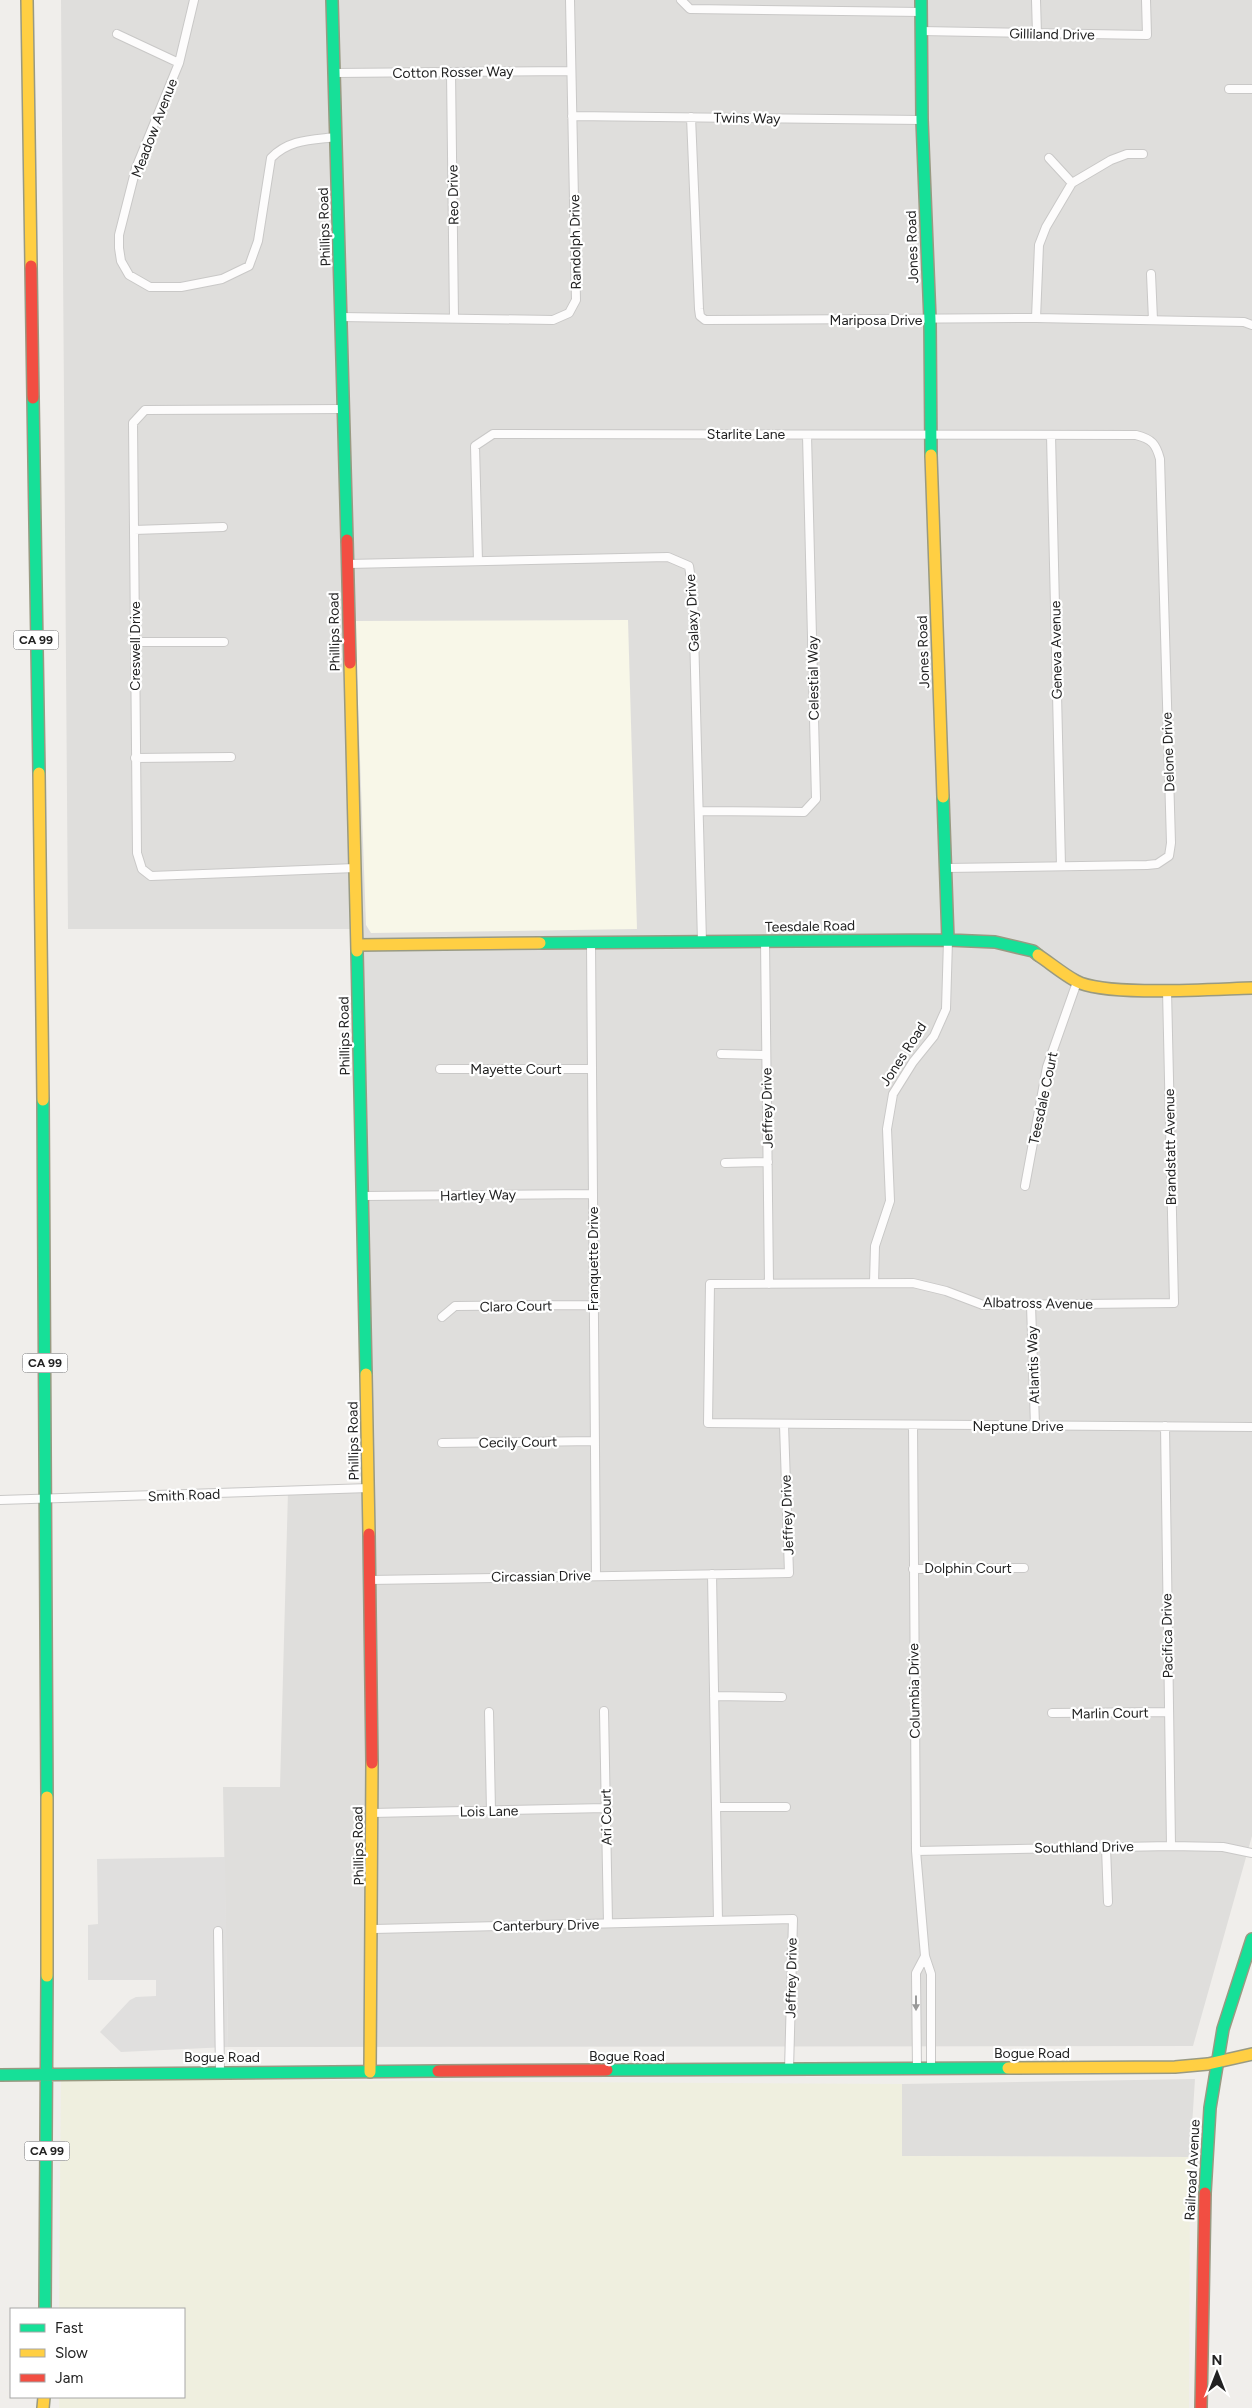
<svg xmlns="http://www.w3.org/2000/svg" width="1252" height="2408" viewBox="0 0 1252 2408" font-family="Figtree,sans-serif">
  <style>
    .residential { fill: #dfdedc }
    .education { fill: #f8f7e8 }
    .farmland { fill: #efefdf }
    .parking { fill: #e0dfde }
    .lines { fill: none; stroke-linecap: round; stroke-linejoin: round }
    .street-casing { stroke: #c9c8c7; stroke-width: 10 }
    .fast-casing { stroke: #999a82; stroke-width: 14 }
    .slow-casing { stroke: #999a82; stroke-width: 14 }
    .jam-casing { stroke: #999a82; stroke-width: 14 }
    .street { stroke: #fdfcfc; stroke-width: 8 }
    .fast { stroke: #16e098; stroke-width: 11 }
    .slow { stroke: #ffcf43; stroke-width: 11 }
    .jam { stroke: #f24e42; stroke-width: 11 }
    .oneway { fill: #9a9a9a }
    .labels { text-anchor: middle; stroke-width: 4.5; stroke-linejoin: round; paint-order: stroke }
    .shield { fill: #fff; stroke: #646464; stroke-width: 1 }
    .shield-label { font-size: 12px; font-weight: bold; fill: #222 }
    .street-label { font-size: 14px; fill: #222; stroke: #fff }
  </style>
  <rect width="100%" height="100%" fill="#f0eeeb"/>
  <path class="residential" d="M61,0H1252V1836L1193,2046L228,2047L223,1787H280L288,1491L368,1488L357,929H68Z
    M1195,2079L1190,2157L902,2156V2084Z"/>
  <path class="education" d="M628,620L637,929L371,933L366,925L355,621Z"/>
  <path class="farmland" d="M61,2079L902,2084V2156L1190,2157L1189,2408H59V2397H184V2309H59Z"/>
  <path class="parking" d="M225,1857L228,2047L121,2052L100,2032L130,2000L136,1997L156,1996V1980H88V1925L98,1924L97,1859Z"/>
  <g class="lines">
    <g class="street-casing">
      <path id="street" d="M194,0L179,63L136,168L119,235V248L121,261L129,275L150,287H181L222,279L249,266L258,241L271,158C289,139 312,140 336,137
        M681,0L690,9L921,12
        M1036,0L1037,34
        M921,31L1147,35L1146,0
        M117,34L179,63
        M451,72L454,318
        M334,73L571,71
        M1229,89H1252
        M572,116L922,120
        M691,117L699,309L700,316L705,320L1036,318L1244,322L1252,325
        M1049,158L1072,183
        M1151,274L1153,320
        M341,317L553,320L569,313L576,300L570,0
        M1036,318L1039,245L1046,227L1072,183L1111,160L1127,154H1143
        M344,409L145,410L133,423L137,853L142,869L151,876L355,868
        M1051,435L1061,866
        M134,530L223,527
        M478,561L475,446L493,434L1136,435C1152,439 1156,444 1160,459L1171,843L1169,856L1157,864L1147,865L946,868
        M348,564L668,557L689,566L693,593L702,942
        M136,642H224
        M135,758L231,757
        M699,811L804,812L816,799L807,435
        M765,941L769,1284
        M591,943L596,1575
        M1167,990L1174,1303L983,1305L946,1291L913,1283L710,1284L708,1423L1252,1427
        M721,1054L766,1055
        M440,1069H592
        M725,1163L768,1162
        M1025,1186L1047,1067L1077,982
        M363,1196L593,1194
        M874,1283L875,1246L890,1201L887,1129L893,1094L913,1062L934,1036L946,1009L948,940
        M1031,1305L1035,1426
        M442,1317L455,1306L594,1305
        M913,1425L916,1851L925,1956L931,1974V2069
        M1165,1426L1171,1846
        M442,1443L594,1441
        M0,1500L369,1488
        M913,1569L1024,1568
        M712,1574L718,1921
        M370,1580L789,1573L784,1425
        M714,1696L782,1697
        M604,1711L608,1923
        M489,1712L491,1811
        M1052,1713L1168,1712
        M716,1807H786
        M372,1813L606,1808
        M1106,1847L1108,1902
        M916,1851L1171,1846L1223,1847L1252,1853
        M374,1929L793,1919L789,2070
        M218,1931L220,2072
        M917,2069L916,1973L925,1956"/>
    </g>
    <g class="fast-casing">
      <path id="fast" d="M332,0L347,540
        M921,0L922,120L930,320L931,455
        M33,398L39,773
        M943,797L948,940
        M540,943L948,940L995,942L1033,951L1038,955
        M357,951L366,1374
        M43,1100L47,1797
        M607,2070L1008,2068
        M0,2075L438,2071
        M1205,2193L1210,2108L1223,2029L1252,1939
        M45,2309L47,1976"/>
    </g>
    <g class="slow-casing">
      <path id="slow" d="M27,0L31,266
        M931,455L943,797
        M350,663L357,951
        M39,773L43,1100
        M357,945L540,943
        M1038,955C1050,963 1063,974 1076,981C1105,997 1215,989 1252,988
        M366,1374L369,1534
        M47,1976V1797
        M1008,2068L1175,2067L1208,2064L1252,2054
        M370,2072L372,1763
        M43,2408L44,2397"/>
    </g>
    <g class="jam-casing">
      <path id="jam" d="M31,266L33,398
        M347,540L350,663
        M369,1534L372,1763
        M438,2071L607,2070
        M1201,2408L1205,2193"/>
    </g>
    <use href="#street" class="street"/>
    <use href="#fast" class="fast"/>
    <use href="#slow" class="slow"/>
    <use href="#jam" class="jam"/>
  </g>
  <defs><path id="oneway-solid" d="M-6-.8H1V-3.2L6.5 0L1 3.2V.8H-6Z" transform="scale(1.25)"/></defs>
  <use class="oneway" href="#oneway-solid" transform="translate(916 2003) rotate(90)"/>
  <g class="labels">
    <g class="shield">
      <rect x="13.5" y="630.5" width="45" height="19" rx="4"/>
      <rect x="22.5" y="1353.5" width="45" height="19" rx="4"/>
      <rect x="24.5" y="2141.5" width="45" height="19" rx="4"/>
    </g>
    <g class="shield-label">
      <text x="36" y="644">CA 99</text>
      <text x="45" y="1367">CA 99</text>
      <text x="47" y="2155">CA 99</text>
    </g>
    <g class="street-label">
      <text transform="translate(1052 34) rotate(1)" y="5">Gilliland Drive</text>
      <text transform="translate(453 72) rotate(-1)" y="5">Cotton Rosser Way</text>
      <text transform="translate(747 118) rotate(1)" y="5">Twins Way</text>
      <text transform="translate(154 128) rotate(-69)" y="5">Meadow Avenue</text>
      <text transform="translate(453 195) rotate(-91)" y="5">Reo Drive</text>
      <text transform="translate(324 227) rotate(-92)" y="5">Phillips Road</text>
      <text transform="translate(575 242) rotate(-91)" y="5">Randolph Drive</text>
      <text transform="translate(912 247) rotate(-92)" y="5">Jones Road</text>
      <text x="876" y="325">Mariposa Drive</text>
      <text x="746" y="439">Starlite Lane</text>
      <text transform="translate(692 613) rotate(-93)" y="5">Galaxy Drive</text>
      <text transform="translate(334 632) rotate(-91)" y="5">Phillips Road</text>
      <text transform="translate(135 646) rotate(-90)" y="5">Creswell Drive</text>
      <text transform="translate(1056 650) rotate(-91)" y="5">Geneva Avenue</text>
      <text transform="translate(923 652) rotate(-92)" y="5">Jones Road</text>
      <text transform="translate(813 678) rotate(-91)" y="5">Celestial Way</text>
      <text transform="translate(1168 752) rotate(-92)" y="5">Delone Drive</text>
      <text transform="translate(810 926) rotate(-1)" y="5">Teesdale Road</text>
      <text transform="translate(344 1036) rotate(-91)" y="5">Phillips Road</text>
      <text transform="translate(903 1054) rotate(-57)" y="5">Jones Road</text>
      <text x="516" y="1074">Mayette Court</text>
      <text transform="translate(1043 1098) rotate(-78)" y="5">Teesdale Court</text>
      <text transform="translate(767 1108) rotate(-91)" y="5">Jeffrey Drive</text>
      <text transform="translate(1170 1147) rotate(-91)" y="5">Brandstatt Avenue</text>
      <text transform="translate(478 1195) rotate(-1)" y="5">Hartley Way</text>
      <text transform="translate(593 1259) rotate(-90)" y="5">Franquette Drive</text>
      <text transform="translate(1038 1303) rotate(1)" y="5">Albatross Avenue</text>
      <text transform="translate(516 1306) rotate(-1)" y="5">Claro Court</text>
      <text transform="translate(1033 1365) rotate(-92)" y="5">Atlantis Way</text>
      <text x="1018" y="1431">Neptune Drive</text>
      <text transform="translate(353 1441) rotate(-91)" y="5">Phillips Road</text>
      <text transform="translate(518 1442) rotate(-1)" y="5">Cecily Court</text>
      <text transform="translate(184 1495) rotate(-2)" y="5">Smith Road</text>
      <text transform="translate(787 1515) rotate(-92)" y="5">Jeffrey Drive</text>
      <text x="968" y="1573">Dolphin Court</text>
      <text transform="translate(541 1576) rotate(-1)" y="5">Circassian Drive</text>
      <text transform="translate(1167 1636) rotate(-91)" y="5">Pacifica Drive</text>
      <text transform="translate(914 1691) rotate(-91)" y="5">Columbia Drive</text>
      <text transform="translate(1110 1713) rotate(-1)" y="5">Marlin Court</text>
      <text transform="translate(489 1811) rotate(-1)" y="5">Lois Lane</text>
      <text transform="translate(606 1817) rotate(-91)" y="5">Ari Court</text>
      <text transform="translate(358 1846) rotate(-91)" y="5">Phillips Road</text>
      <text transform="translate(1084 1847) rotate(-1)" y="5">Southland Drive</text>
      <text transform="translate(546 1925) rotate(-1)" y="5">Canterbury Drive</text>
      <text transform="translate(791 1978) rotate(-89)" y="5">Jeffrey Drive</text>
      <text x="1032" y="2058">Bogue Road</text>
      <text x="627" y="2061">Bogue Road</text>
      <text x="222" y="2062">Bogue Road</text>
      <text transform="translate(1192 2170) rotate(-87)" y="5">Railroad Avenue</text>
    </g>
  </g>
  <rect x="10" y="2308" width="175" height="90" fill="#ffffff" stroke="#a7a7a7"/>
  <rect x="20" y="2324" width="25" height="8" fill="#16e098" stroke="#a7a7a7"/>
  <text x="55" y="2333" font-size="15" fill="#222222">Fast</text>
  <rect x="20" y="2349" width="25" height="8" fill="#ffcf43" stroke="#a7a7a7"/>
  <text x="55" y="2358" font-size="15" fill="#222222">Slow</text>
  <rect x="20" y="2374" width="25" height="8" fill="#f24e42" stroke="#a7a7a7"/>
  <text x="55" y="2383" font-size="15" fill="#222222">Jam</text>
  <g transform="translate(1217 2373)" stroke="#ffffff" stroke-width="4" paint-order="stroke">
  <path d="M0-4L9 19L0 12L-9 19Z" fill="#222222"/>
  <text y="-8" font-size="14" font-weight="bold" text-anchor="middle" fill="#222222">N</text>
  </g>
</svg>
